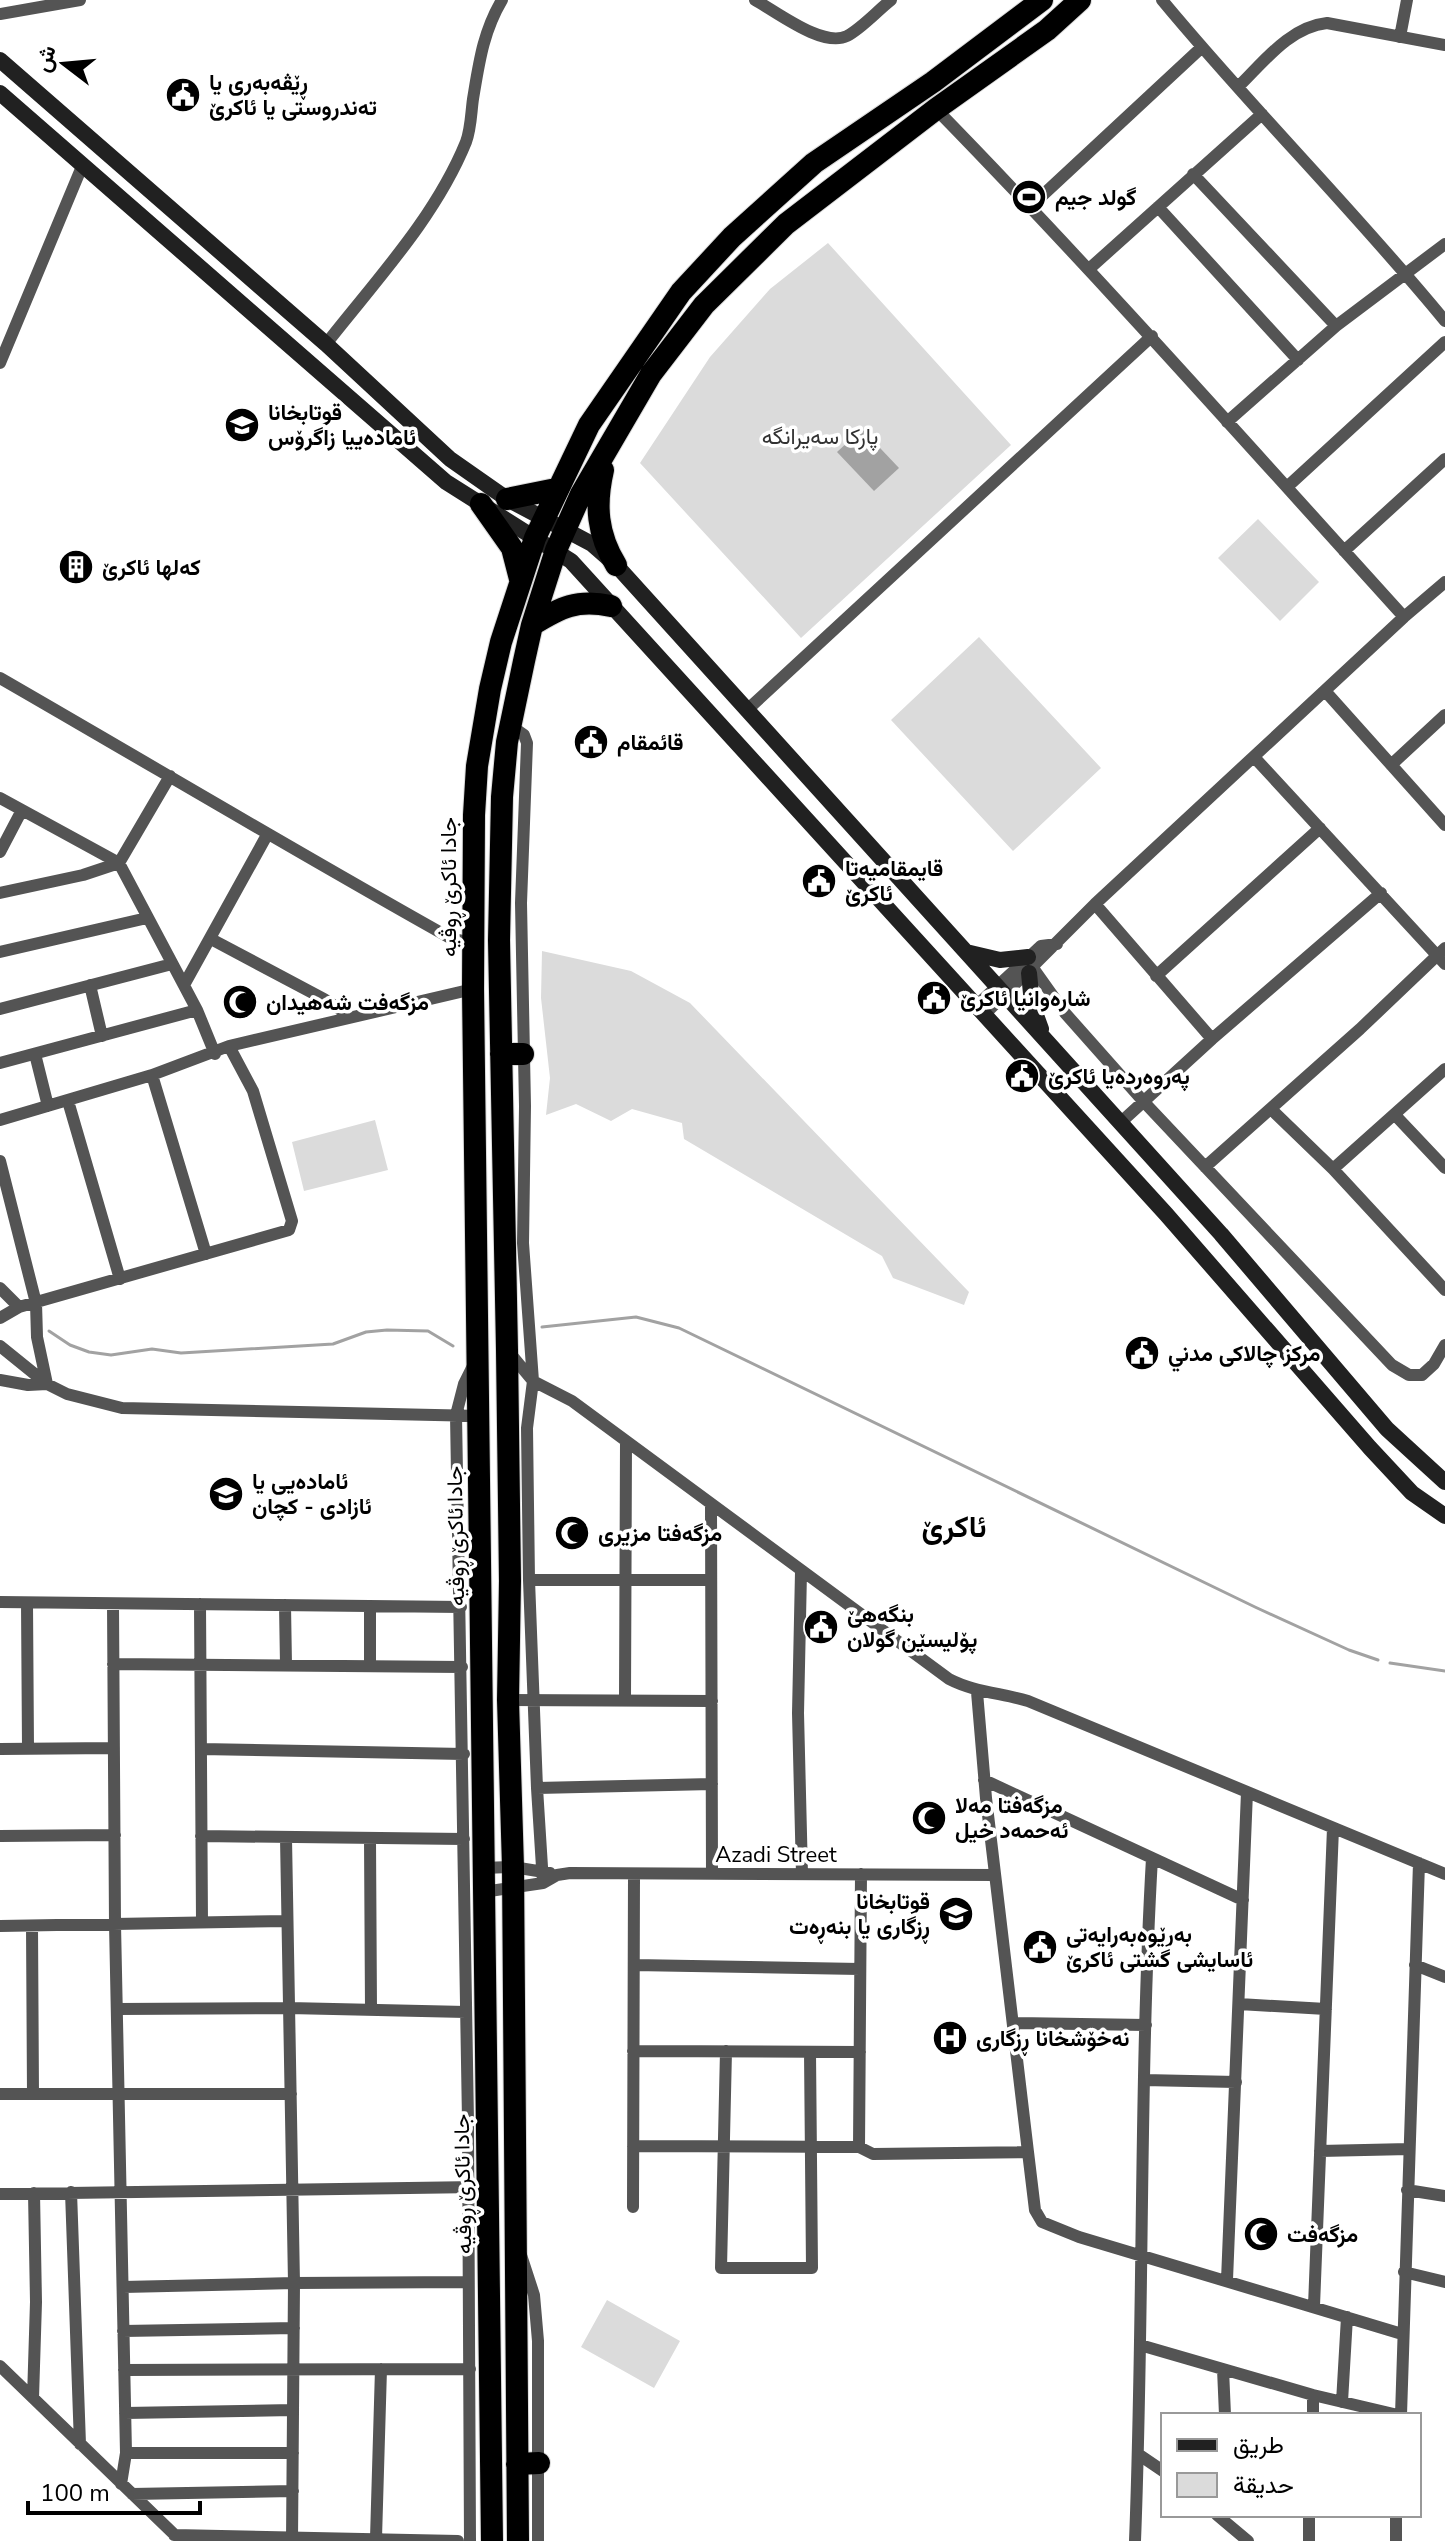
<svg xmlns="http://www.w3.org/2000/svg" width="1445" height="2541" viewBox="0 0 1445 2541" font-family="'Nunito Sans',Vazirmatn,sans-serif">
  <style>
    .green { fill: #dbdbdb }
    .water { fill: #a2a2a2 }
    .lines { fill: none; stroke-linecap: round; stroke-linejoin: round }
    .stream { stroke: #a2a2a2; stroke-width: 3 }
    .highway-casing { stroke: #dbdbdb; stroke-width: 24 }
    .street { stroke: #545454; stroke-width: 12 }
    .secondary { stroke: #212121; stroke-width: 16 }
    .highway { stroke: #000; stroke-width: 22 }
    .labels { text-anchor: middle; stroke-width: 7; stroke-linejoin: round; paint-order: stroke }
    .poi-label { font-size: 22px; font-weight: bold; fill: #000; stroke: #fff; text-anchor: start }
    .park-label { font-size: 22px; fill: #323232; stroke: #fff }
    .street-label { font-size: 22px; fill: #000; stroke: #fff }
    .district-label { font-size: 30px; font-weight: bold; fill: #000; stroke: #fff }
  </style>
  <rect width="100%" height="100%" fill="#fff"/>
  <path class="green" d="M828,243L1011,445L801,638L640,463L710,357L770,289Z
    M1258,519L1319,582L1280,621L1218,558Z
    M979,637L1101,768L1013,851L891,720Z
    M542,951L631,971L690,1003L969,1292L964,1305L893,1278L882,1256L684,1139L682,1123L632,1109L611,1121L576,1104L546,1115L550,1078L541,998Z
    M375,1120L388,1170L304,1191L292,1142Z
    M607,2300L680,2341L654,2388L581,2347Z"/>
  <path class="water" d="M862,429L899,468L874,491L837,452Z"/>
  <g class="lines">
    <path class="stream" d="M542,1327L636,1317L679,1328L1255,1607L1349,1650L1378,1660
      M49,1331L70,1345L89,1352L111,1355L152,1349L181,1353L333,1344L366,1332L387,1330L428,1331L453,1346
      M1390,1663L1445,1671"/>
    <g class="highway-casing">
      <path id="highway" d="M603,470C595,505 597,534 616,565
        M507,499L556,489
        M481,504L512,548L520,579
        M532,625C561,607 577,599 611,606
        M501,1054H523
        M517,2464L539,2463
        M492,2541L473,989L474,815L477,766L490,689L501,642L535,538L589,425L681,292L732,237L814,163L933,82L1042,0
        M518,2541L513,1867L508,1700L510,1581L507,1350L499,940L502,797L507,742L524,661L532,625L556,550L581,494L651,374L704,305L786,224L936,109L1047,30L1080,0"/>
    </g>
    <path class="street" d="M755,0C777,12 823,48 847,36C862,28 877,11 891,0
      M1162,0C1253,110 1355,211 1445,321
      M0,14L80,0
      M1400,37L1407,0
      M1238,87C1263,63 1289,27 1327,23L1445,45
      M936,109C1097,274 1249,446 1404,617
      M1193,174L1336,326
      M1031,206L1201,48
      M1158,207L1298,360
      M1089,269L1262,114
      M326,344C376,280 435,218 466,142C471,129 471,113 473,99C479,63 483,32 502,0
      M0,363L83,164
      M1227,422L1336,326L1445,244
      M1287,487L1445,342
      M1344,551L1445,459
      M0,678C151,765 300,854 452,939L474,943
      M1326,692L1445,825
      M747,710L1152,336
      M511,726L524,735L527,743L521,903L525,1106L523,1243L533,1381L527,1428L529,1580L537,1788L543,1883
      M1254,757L1445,964
      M1391,765L1445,715
      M0,798L119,863L197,1010L215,1054
      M0,852L22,810
      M0,893L83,875L119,863L170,776
      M1095,904L1212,1039
      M211,939L324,999L350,1016
      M0,952L147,918
      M1033,968L1065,1013L1144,1102L1392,1365L1409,1375H1422L1434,1364L1445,1345
      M1156,976L1320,828
      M90,985L102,1036
      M184,985L267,835
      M976,1006L1041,946L1057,944
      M0,1009L172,964
      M985,1014L1095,904L1404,617L1445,582
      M35,1054L48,1106
      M0,1063L197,1010
      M152,1075L206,1254
      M68,1101L120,1279
      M1271,1109L1333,1169L1445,1290
      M1395,1115L1445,1168
      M0,1120L152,1075L229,1046L473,989
      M1120,1123L1212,1039L1381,893
      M0,1161L36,1303L37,1337L47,1384
      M1205,1167L1360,1029L1445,948
      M1333,1169L1445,1069
      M0,1288L19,1307
      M0,1318L19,1307L289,1230L292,1221L253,1091L229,1046
      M0,1346L47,1384L67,1394L122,1408L480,1416
      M509,1352L533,1381L572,1401L949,1679C974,1692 1001,1693 1028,1701L1445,1874
      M0,1380L28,1385L47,1384
      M711,1505L712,1874
      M801,1572L798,1713L802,1874
      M529,1580H711
      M0,1602L461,1607
      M27,1603L28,1748
      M113,1604L115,1924L126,2453L121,2484
      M200,1604L202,1922
      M285,1605L286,1665
      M113,1664L462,1667
      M370,1666V1606
      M977,1692L986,1798L1028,2152L1035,2210L1042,2222L1079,2237L1402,2334
      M508,1700L712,1701
      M625,1700L626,1442
      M0,1749L114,1748
      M201,1749L464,1754
      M984,1780L1243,1900
      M537,1788L712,1784
      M0,1836L115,1835
      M201,1836L464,1839
      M286,1838L294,2283L292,2541
      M370,1839L371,2010
      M483,1868L513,1867L550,1873
      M483,1892L543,1883L557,1875L570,1873L995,1875
      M0,1926L287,1921
      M32,1926L33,2094
      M634,1965L860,1969
      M1415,1965L1445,1977
      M1239,2004L1326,2009
      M117,2009L289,2008L466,2012
      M1014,2023L1146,2025
      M633,2051L860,2052
      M726,2051L721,2268H812L810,2052
      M1144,2080L1236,2082
      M0,2094H291
      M633,2146L859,2147L873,2154L1028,2152
      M859,2147L861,1874
      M1320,2151L1409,2149
      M1407,2190L1445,2196
      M71,2192L80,2444
      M0,2194L477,2187
      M633,2207L634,1874
      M521,2255L534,2295L538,2341V2541
      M1404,2272L1445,2282
      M1227,2280L1247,1792
      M123,2287L294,2283L468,2282
      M1314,2306L1333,1828
      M123,2331L294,2328
      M1140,2345L1313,2395L1398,2415
      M0,2366L179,2539
      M1223,2369L1225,2415
      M124,2370L470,2369
      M33,2398L36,2302L34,2193
      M1342,2402L1347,2317
      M125,2413L293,2410
      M1313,2415V2395
      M1401,2415L1419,1863
      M126,2453H293
      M1138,2454L1163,2471
      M132,2494L293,2491
      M1217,2515L1248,2541
      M174,2535L458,2541
      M376,2538L381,2369
      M470,2541L468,2121L456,1415L464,1384L474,1364
      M1135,2541C1144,2313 1139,2085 1152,1858
      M1309,2541V2515
      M1396,2541V2515"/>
    <path class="secondary" d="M0,60L326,344L450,459L507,499L592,544L616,565L1221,1234L1387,1429L1445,1482
      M0,93L446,482L571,561L1166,1214L1370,1448L1412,1493L1445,1516
      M966,952L1000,960L1028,957
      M1029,973L1032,1004L1041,1029"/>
    <use href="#highway" class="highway"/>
  </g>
  <defs>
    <g id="civic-disc" transform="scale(1.8)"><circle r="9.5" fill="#000" stroke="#fff"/><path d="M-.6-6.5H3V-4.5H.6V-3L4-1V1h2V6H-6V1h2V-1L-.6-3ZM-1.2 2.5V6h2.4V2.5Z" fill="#fff"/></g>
    <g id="stadium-disc" transform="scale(1.8)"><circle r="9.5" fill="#000" stroke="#fff"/><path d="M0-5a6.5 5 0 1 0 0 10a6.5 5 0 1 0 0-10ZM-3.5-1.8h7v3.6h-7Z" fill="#fff"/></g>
    <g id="school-disc" transform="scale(1.8)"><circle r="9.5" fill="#000" stroke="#fff"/><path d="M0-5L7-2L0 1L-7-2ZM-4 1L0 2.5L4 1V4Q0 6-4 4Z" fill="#fff"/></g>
    <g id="building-disc" transform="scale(1.8)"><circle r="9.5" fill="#000" stroke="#fff"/><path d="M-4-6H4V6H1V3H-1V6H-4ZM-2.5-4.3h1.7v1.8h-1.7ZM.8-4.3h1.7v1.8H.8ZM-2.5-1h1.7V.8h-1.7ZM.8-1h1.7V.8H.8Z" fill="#fff"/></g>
    <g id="mosque-disc" transform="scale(1.8)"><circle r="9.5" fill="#000" stroke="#fff"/><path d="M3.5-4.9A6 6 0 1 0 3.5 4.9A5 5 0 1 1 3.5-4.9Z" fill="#fff"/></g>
    <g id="hospital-disc" transform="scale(1.8)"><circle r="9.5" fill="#000" stroke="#fff"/><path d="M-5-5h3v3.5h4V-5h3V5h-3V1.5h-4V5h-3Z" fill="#fff"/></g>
  </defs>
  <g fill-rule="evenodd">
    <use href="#civic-disc" x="183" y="95"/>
    <use href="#stadium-disc" x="1029" y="197"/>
    <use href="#school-disc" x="242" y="425"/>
    <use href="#building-disc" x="76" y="567"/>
    <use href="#civic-disc" x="591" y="742"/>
    <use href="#civic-disc" x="819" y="881"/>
    <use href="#civic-disc" x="934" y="998"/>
    <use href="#mosque-disc" x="240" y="1002"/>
    <use href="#civic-disc" x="1022" y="1076"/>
    <use href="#civic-disc" x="1142" y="1353"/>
    <use href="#school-disc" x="226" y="1494"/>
    <use href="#mosque-disc" x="572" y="1533"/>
    <use href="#civic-disc" x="821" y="1627"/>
    <use href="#mosque-disc" x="929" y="1818"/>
    <use href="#school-disc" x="956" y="1914"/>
    <use href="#civic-disc" x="1040" y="1947"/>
    <use href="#hospital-disc" x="950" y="2038"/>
    <use href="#mosque-disc" x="1261" y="2234"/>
  </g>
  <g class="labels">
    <g class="poi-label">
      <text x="209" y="90">ڕێڤەبەری یا<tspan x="209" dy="25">تەندروستی یا ئاکرێ</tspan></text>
      <text x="1055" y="205">گولد جیم</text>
      <text x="268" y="420">قوتابخانا<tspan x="268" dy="25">ئامادەییا زاگرۆس</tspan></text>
      <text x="102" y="575">کەلها ئاکرێ</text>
      <text x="617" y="750">قائمقام</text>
      <text x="845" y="876">قایمقامیەتا<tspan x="845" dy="25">ئاکرێ</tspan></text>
      <text x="960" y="1006">شارەوانیا ئاکرێ</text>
      <text x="266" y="1010">مزگەفت شه‌هيدان</text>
      <text x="1048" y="1084">پەروەردەیا ئاكرێ</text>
      <text x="1168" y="1361">مركز چالاکى مدني</text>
      <text x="252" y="1489">ئامادەیی یا<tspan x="252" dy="25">ئازادی - کچان</tspan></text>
      <text x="598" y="1541">مزگەفتا مزیری</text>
      <text x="847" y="1622">بنگە‌ھێ<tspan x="847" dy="25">پۆلیسێن گولان</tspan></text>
      <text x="955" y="1813">مزگەفتا مەلا<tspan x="955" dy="25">ئەحمەد خیل</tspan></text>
      <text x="930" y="1909" text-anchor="end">قوتابخانا<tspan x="930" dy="25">ڕزگاری یا بنەڕەت</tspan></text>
      <text x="1066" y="1942">بەرێوەبەرایەتی<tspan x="1066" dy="25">ئاسایشی گشتی ئاکرێ</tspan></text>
      <text x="976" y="2046">نەخۆشخانا ڕزگاری</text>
      <text x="1287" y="2242">مزگەفت</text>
    </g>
    <g class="park-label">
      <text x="820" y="444">پارکا سەیرانگه</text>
    </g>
    <g class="street-label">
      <text transform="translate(448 887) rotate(-90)" y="8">جادا ئاکرێ ڕوڤیە</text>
      <text transform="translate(455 1536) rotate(-91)" y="8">جادا ئاکرێ ڕوڤیە</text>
      <text x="776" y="1862">Azadi Street</text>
      <text transform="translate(462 2184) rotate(-91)" y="8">جادا ئاکرێ ڕوڤیە</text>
    </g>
    <g class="district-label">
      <text x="954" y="1537">ئاکرێ</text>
    </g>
  </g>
  <rect x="1161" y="2413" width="260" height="104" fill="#ffffff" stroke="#999999" stroke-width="2"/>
  <rect x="1177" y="2439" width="40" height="12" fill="#212121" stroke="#999999" stroke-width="2"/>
  <text x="1233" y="2453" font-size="24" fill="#000000">طريق</text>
  <rect x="1177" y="2473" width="40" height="24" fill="#dbdbdb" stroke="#999999" stroke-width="2"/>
  <text x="1233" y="2493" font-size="24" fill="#000000">حديقة</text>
  <g transform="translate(64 64) rotate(286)" stroke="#ffffff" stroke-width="6" paint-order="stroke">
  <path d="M0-6L14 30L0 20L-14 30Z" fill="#000000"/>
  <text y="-12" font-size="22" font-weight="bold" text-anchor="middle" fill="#000000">ش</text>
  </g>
  <path d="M28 2501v12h172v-12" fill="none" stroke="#000000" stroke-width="4"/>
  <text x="40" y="2501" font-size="24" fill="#000000" stroke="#ffffff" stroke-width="6" paint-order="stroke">100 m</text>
</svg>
